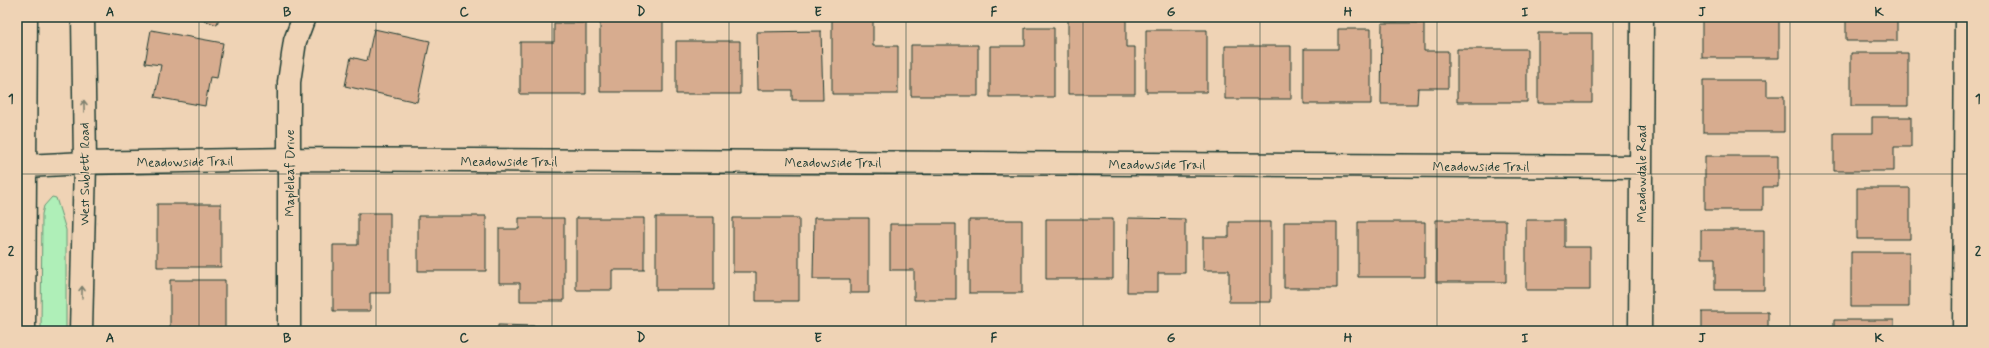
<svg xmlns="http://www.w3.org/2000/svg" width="1989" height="348" viewBox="0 0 1989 348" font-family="Mynerve,sans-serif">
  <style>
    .green { fill: #afefb8; stroke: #679676 }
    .building { fill: #d7ac8f; stroke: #1f3d34 }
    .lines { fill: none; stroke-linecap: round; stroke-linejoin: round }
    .street-casing { stroke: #1f3d34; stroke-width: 25 }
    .secondary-casing { stroke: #1f3d34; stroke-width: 25 }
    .street { stroke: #efd3b5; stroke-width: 22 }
    .secondary { stroke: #efd3b5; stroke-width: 22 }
    .oneway { stroke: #7d806e }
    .grid { fill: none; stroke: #1f3d34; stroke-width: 1; stroke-opacity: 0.55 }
    .labels { text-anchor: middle; stroke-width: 3; stroke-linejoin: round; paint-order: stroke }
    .street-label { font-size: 13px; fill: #1f3d34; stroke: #efd3b5 }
    .neatline { fill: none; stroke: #1f3d34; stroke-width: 1.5 }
    .grid-label { font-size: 13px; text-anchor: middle; font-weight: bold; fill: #1f3d34 }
  </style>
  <rect width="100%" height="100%" fill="#efd3b5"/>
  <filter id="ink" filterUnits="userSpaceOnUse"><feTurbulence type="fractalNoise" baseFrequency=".025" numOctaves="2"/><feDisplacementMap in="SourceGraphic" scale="8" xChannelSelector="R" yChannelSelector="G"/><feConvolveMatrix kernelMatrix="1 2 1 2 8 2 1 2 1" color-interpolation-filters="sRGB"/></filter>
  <g filter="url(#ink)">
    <path class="green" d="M52,197L56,198L66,230V331H41L42,214L44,206Z"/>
    <path class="building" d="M195,17H219L217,25Z
      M442,17H452L448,22Z
      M600,17H663V92H600Z
      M832,17H873V46H898V94H832Z
      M1702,17H1779V58H1702Z
      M1846,17H1897V41H1846Z
      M1068,18H1126V47H1135V94H1068Z
      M554,23H586V94H520V42H554Z
      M1382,23H1424V51H1448V88H1418L1417,104H1381Z
      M1025,28H1054V97H990V46H1025Z
      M374,29L430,41L417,102L345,86L351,57L367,61Z
      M1338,29H1371V104H1304V49H1338Z
      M151,30L223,43L217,78L210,77L205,106L155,97L161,65L145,63Z
      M1146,30H1207V92H1146Z
      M821,31L823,100H792V90H758L757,32Z
      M1538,33H1592V103H1538Z
      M676,41H740V94H676Z
      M911,45H978V96H911Z
      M1225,46H1291V99H1225Z
      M1457,49H1527V102H1457Z
      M1851,53H1908V106H1851Z
      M1703,80H1767V96H1784V132H1703Z
      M1872,117H1911V147H1894V171H1834V133H1872Z
      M1705,156H1778V187H1763V210H1705Z
      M1857,188H1910V239H1857Z
      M157,204H221V267H157Z
      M358,213H390V293H370V311H333V245H358Z
      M418,216H486V271H418Z
      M656,217H714V290H656Z
      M519,218H564V301H520V283H499V229H519Z
      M576,218H644V270H612V290H576Z
      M733,218H799V301H756V272H733Z
      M814,218H869V293H850V279H813Z
      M1128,218L1185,219V273H1158V292H1127Z
      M1046,219H1113V279H1046Z
      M969,220H1022V293H969Z
      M1436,220H1506V282H1436Z
      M1526,220H1564V247H1590V290H1526Z
      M1229,222H1271V302H1229V270H1203V237H1229Z
      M1284,222H1337V288H1284Z
      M1358,222H1425V277H1358Z
      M890,224H956V300H914V270H890Z
      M1701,230H1764V290H1715V258H1701Z
      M1851,252H1909V307H1851Z
      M170,280H225V331H170Z
      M1702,312H1768V331H1702Z
      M1834,320H1894V331H1834Z
      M498,325L534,326V331H498Z"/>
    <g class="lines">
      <g class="street-casing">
        <path id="street" d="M25,166L85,163L289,159L1641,167
          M289,331V82L295,41L304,17
          M1640,331L1642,17
          M1964,331L1966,17"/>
      </g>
      <g class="secondary-casing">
        <path id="secondary" d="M24,331L26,17
          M81,331L85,163L83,17"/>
      </g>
      <use href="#street" class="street"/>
      <use href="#secondary" class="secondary"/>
    </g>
    <defs><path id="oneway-shaft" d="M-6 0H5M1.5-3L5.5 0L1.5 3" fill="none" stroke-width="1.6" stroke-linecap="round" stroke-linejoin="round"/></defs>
    <g class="oneway">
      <use href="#oneway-shaft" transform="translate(84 106) rotate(-91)"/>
      <use href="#oneway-shaft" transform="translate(82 292) rotate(-89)"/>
    </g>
  </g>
  <path class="grid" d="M199,17V331M376,17V331M552,17V331M729,17V331M906,17V331M1083,17V331M1260,17V331M1437,17V331M1613,17V331M1790,17V331M17,174H1972"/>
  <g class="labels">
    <g class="street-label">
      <text transform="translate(185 161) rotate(-1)" y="5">Meadowside Trail</text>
      <text x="509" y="166">Meadowside Trail</text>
      <text x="833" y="167">Meadowside Trail</text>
      <text x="1157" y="169">Meadowside Trail</text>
      <text x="1481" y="171">Meadowside Trail</text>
      <text transform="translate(289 173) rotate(-90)" y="5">Mapleleaf Drive</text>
      <text transform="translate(84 174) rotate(-90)" y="5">West Sublett Road</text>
      <text transform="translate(1641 174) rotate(-90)" y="5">Meadowdale Road</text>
    </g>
  </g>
  <rect width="1989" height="348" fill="none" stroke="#efd3b5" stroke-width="44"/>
  <rect x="22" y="22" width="1945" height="304" class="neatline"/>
  <g class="grid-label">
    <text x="110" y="16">A</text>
    <text x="287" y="16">B</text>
    <text x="464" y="16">C</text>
    <text x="641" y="16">D</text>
    <text x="818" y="16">E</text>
    <text x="994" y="16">F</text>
    <text x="1171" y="16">G</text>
    <text x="1348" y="16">H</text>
    <text x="1525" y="16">I</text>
    <text x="1702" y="16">J</text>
    <text x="1879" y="16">K</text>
    <text x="11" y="103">1</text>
    <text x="1978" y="103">1</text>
    <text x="11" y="255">2</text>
    <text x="1978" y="255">2</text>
    <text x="110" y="342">A</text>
    <text x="287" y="342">B</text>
    <text x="464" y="342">C</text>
    <text x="641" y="342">D</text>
    <text x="818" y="342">E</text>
    <text x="994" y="342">F</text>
    <text x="1171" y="342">G</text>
    <text x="1348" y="342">H</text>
    <text x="1525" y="342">I</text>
    <text x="1702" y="342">J</text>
    <text x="1879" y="342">K</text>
  </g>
</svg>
